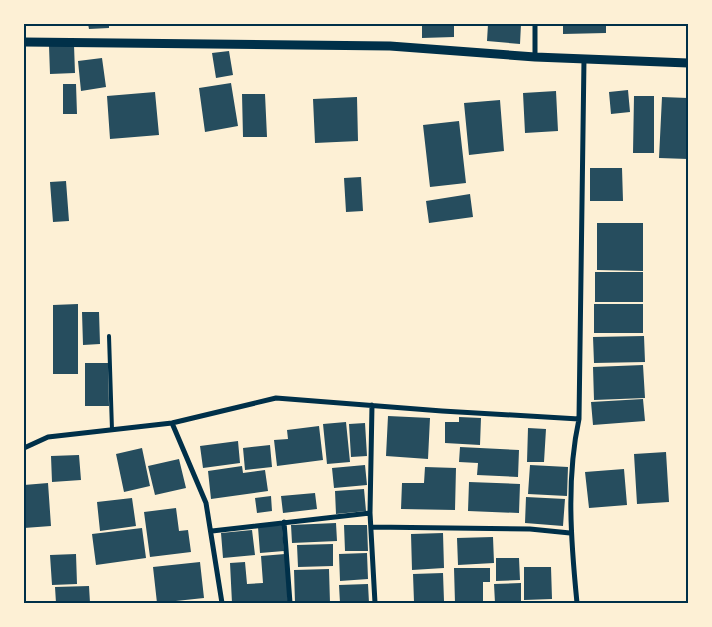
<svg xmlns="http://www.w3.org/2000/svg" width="712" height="627" viewBox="0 0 712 627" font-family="Overpass,sans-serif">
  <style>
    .building { fill: #264d5e }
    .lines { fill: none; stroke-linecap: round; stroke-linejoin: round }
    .service { stroke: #003049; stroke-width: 4 }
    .minor { stroke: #003049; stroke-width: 5 }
    .tertiary { stroke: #003049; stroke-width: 9 }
    .neatline { fill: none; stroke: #003049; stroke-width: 2 }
  </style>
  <rect width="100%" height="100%" fill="#fdf0d5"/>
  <path class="building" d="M88,24H109V28L89,29Z
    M422,24H454V37L422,38Z
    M488,24H521L520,44L487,41Z
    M563,24H606V33L563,34Z
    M74,45L75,73L50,74L49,46Z
    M229,51L233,75L216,78L212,53Z
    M102,58L106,87L81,91L78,61Z
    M231,83L238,126L205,132L199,88Z
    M63,84H76L77,114H63Z
    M628,90L630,112L611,114L609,92Z
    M556,91L558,131L525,133L523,93Z
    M155,92L159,135L110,139L107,96Z
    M242,94H265L267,137H243Z
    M634,96H654V153H633Z
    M357,97L358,141L315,143L313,99Z
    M662,97L688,98V159L659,158Z
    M500,100L504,151L469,155L464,103Z
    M459,121L466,183L430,187L423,125Z
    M590,168H622L623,201H590Z
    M361,177L363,211L346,212L344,178Z
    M66,181L69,221L53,222L50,182Z
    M470,194L473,217L429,223L426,201Z
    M597,223H643V271L597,270Z
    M595,272H643V302H595Z
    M78,304V374H53V305Z
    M594,304H643V333H594Z
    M82,312H99L100,344L83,345Z
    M644,336L645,362L594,363L593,337Z
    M85,363H108L109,406H85Z
    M643,365L645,398L594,400L593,367Z
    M643,399L645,421L593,425L591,402Z
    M388,416L430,418L428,459L386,456Z
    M459,417L481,418L480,445L445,443V422H459Z
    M346,422L350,462L327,464L323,424Z
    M365,423L367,456L351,457L349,424Z
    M319,426L323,460L277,466L274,440L288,439L287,430Z
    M528,428L546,429L544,462H527Z
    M238,441L240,463L203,468L200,446Z
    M270,445L272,467L245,470L243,448Z
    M460,447L519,450L518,477L477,475L478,463L459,462Z
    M142,448L150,486L124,492L116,454Z
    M666,452L669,502L637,504L634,454Z
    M79,455L81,480L52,482L51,456Z
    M179,459L186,488L155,495L148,466Z
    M365,465L367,485L334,488L332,468Z
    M530,465L568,467L567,496L528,494Z
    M242,466L243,473L265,470L268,491L211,499L208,471Z
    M425,467L456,468L455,510L401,509L402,483H424Z
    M624,469L627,505L589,508L585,472Z
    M469,482L520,484L519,513L468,511Z
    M48,483L51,526L24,528V485Z
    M364,489L366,511L336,514L335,491Z
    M315,493L317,509L283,513L281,496Z
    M271,496L272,511L257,513L255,498Z
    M526,497L565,499L563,526L525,523Z
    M132,498L136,526L100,531L97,502Z
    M176,508L179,531L188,530L191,552L150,557L144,512Z
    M336,523L337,541L292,543L291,525Z
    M282,525L284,551L260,553L258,527Z
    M344,525H367L368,551H345Z
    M142,528L146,558L96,565L92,534Z
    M252,530L255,555L223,558L221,533Z
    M443,533L444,568L412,570L411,534Z
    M493,537L494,563L458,565L457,538Z
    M333,544V566L298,567L297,545Z
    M367,553L368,579L340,581L339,554Z
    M76,554L77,584L52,585L50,555Z
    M285,554L288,601L232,603L230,563L245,562L247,584L263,583L261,556Z
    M496,558H519L520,580L496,581Z
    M200,562L204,598L157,603L153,567Z
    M524,567H551L552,599L524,600Z
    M454,568H490V582H483V603H455Z
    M329,569L330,603H295L294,570Z
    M443,573L444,601L414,602L413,574Z
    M521,583V603H495L494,584Z
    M368,584L369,603H340L339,585Z
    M89,586L90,603H56L55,587Z"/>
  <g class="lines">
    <path class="service" d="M109,336L112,430"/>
    <path class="minor" d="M535,24V57
      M372,405L370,513L375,603
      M172,423L206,503L222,603
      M24,448L48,437L172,423L276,398L442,411L579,419
      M284,522L290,603
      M371,527L530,529L570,533
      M212,531L370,513
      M577,603C571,542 566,479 579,419L584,59"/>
    <path class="tertiary" d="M24,42L390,46L535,57L688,63"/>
  </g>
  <rect width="712" height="627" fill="none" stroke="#fdf0d5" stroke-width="50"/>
  <rect x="25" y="25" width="662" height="577" class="neatline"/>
</svg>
